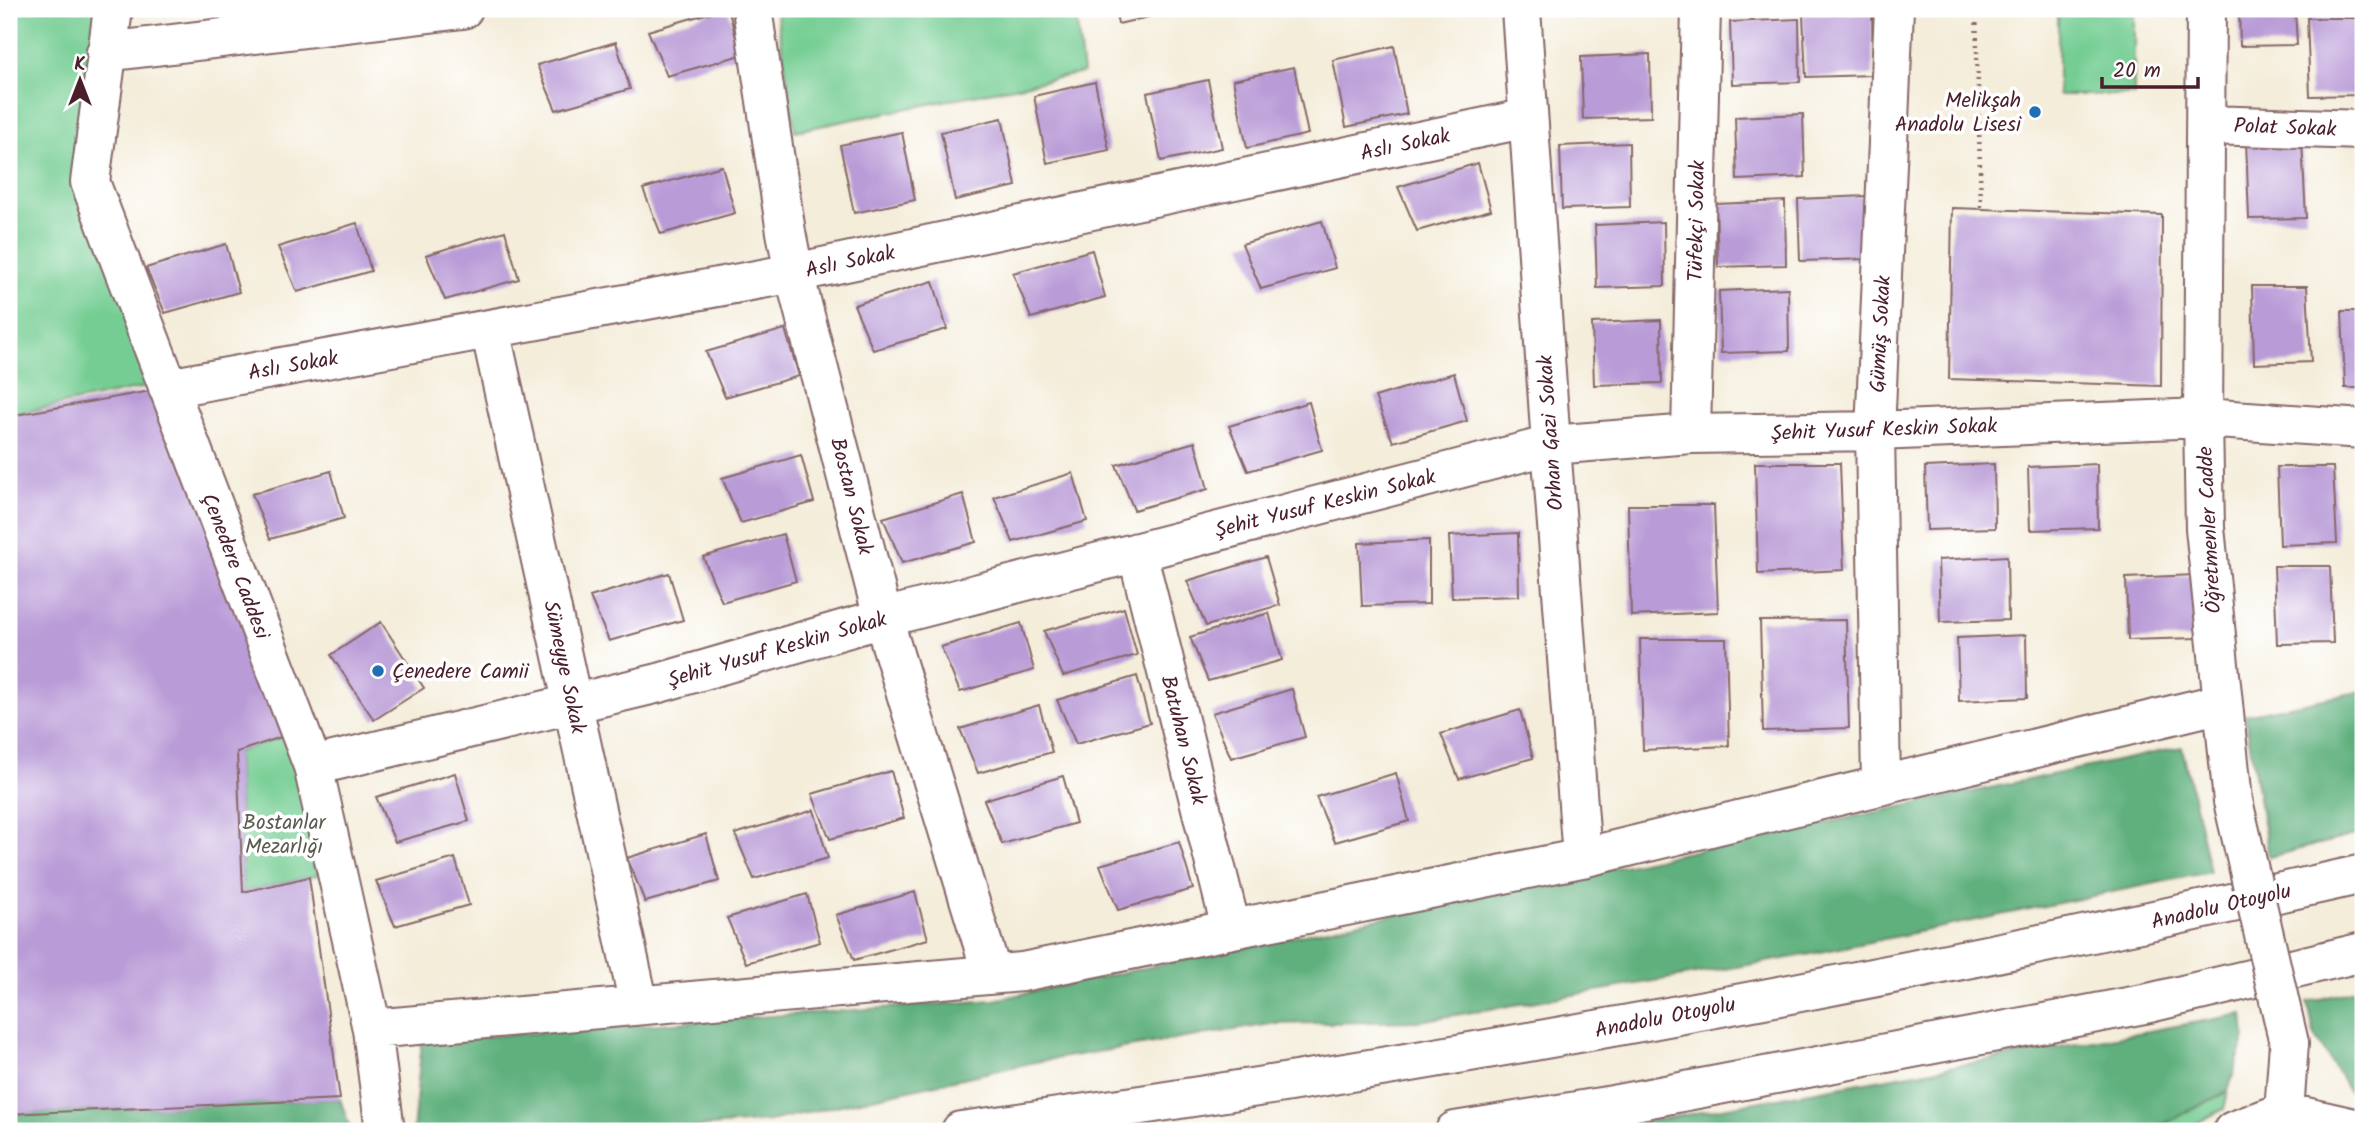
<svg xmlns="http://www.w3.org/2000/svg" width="2372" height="1140" viewBox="0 0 2372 1140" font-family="Kalam,sans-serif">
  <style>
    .green { fill: #74cd93; stroke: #5f765f; stroke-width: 2 }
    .forest { fill: #5fb07d; stroke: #546854; stroke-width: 2 }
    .building { fill: #b99bd7 }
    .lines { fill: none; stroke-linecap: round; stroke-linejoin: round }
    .minor-casing { stroke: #866768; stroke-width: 42 }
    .highway-casing { stroke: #866768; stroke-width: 42 }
    .path { stroke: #866768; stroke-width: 4.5; stroke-dasharray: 2 5; stroke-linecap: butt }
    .minor { stroke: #fff; stroke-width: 38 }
    .highway { stroke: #fff; stroke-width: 38 }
    .minor-bridge-casing { stroke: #866768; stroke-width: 42; stroke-linecap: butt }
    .minor-bridge { stroke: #fff; stroke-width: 38 }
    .poi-dot { fill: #1f6fb2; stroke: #fff; stroke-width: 2.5 }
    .labels { text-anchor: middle; stroke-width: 7; stroke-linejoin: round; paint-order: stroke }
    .poi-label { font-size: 21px; fill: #4a1f2b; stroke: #fff; text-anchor: end }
    .street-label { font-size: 21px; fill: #4a1f2b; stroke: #fff }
    .park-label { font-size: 21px; fill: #595c4f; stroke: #fff }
  </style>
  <rect width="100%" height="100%" fill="#fff"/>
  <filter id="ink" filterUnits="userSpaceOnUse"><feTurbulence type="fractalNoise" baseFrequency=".0143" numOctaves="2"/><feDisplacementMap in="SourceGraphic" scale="14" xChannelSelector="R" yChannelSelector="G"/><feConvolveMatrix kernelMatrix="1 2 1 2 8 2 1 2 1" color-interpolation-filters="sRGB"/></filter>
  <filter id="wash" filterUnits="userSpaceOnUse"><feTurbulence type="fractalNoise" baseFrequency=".00686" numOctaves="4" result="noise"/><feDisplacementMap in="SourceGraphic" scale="28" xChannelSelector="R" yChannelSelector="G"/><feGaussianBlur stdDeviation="1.57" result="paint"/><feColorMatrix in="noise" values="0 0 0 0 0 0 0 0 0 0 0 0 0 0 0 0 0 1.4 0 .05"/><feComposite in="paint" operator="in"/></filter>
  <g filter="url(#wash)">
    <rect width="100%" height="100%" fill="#f4edda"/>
    <path class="green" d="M9,9H113L90,182L166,383L9,415Z
      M776,9H1075L1083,73L795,131Z
      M2058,9H2134V95H2058Z
      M299,731L336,871L243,892L237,752Z
      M2228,1091L2224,1109L2181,1131H2125L2164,1124Z"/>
    <path class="forest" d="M2363,691V833L2269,857L2245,715Z
      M2182,747L2210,872L1806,955L1420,1021L1271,1024L1035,1062L769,1121L651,1131H413L422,1041L994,1000Z
      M2363,988V1108L2360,1109L2314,1034L2308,1002Z
      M2243,1014L2245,1037L2228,1091L2164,1124L2125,1131H1595Z
      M340,1099L351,1131H9V1114Z"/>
    <g id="blocks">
      <path class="building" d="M723,9H728L741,55L667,76L648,31Z
        M1115,9H1180V10L1118,24Z
        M2239,9H2295L2297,45L2240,46Z
        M1872,12L1873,75L1806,77L1803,15Z
        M2307,18H2362L2363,95L2310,96Z
        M1799,19L1800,82L1732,84L1730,22Z
        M616,42L630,89L556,110L537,65Z
        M1394,46L1407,114L1346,127L1333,60Z
        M1650,54L1651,117L1583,119L1581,57Z
        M1294,67L1308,134L1247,148L1233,80Z
        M1208,80L1222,148L1161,161L1147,93Z
        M1095,82L1109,150L1047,163L1034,96Z
        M1803,114L1805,177L1737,180L1735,117Z
        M1002,118L1016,186L955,200L941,132Z
        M902,132L915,200L854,213L840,145Z
        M2246,141H2302L2306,218L2249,219Z
        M1629,143L1630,207L1562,209L1560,146Z
        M1478,163L1491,210L1417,231L1398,187Z
        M722,166L735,213L661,234L643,189Z
        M1867,196L1868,259L1800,261L1798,199Z
        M1785,201L1786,265L1718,267L1716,204Z
        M1952,208L2162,215L2161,386L1949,379Z
        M1322,221L1335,268L1261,289L1242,244Z
        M1664,222L1665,286L1597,288L1595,225Z
        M357,223L371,271L297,292L278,247Z
        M505,231L519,279L445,300L426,255Z
        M226,244L239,292L165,313L146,268Z
        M1092,250L1105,297L1031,318L1013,273Z
        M933,281L947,329L873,350L854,305Z
        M2252,286H2307L2311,362L2254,364Z
        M1788,288L1789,351L1721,353L1719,291Z
        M2342,311H2363V388H2345Z
        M1661,320L1662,383L1594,385L1592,323Z
        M785,329L799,376L725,397L706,352Z
        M1454,373L1467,421L1393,442L1375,397Z
        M168,388L299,731L237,752L243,892L309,877L340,1099L9,1114V416Z
        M1309,402L1322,450L1248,471L1229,426Z
        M1195,442L1208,489L1134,510L1116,465Z
        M801,455L814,502L741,523L722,478Z
        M1755,463H1840L1844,570L1758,574Z
        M1994,464L1995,528L1927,530L1925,467Z
        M2097,464L2098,528L2030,530L2028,467Z
        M2277,467H2333L2337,543L2280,545Z
        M331,471L344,518L270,539L252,494Z
        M1073,473L1087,521L1013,542L994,497Z
        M963,494L976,542L902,563L883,518Z
        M1628,505H1714L1718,612L1631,616Z
        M1518,533L1519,596L1452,598L1449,536Z
        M783,534L796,581L722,602L703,557Z
        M1429,540V604L1362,606L1359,543Z
        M2007,556L2008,620L1940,622L1938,560Z
        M1266,557L1280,605L1206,626L1187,581Z
        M2274,566H2330L2333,643L2277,644Z
        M669,573L683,620L609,641L590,597Z
        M2195,575L2196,638L2128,640L2126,578Z
        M1124,608L1137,655L1063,676L1044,631Z
        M1269,613L1282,660L1208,681L1190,637Z
        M1846,620L1849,728L1763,731L1760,621Z
        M381,622L424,688L374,720L331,655Z
        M1021,623L1034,670L960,692L941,647Z
        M2026,635L2027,698L1959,701L1957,638Z
        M1640,639H1726L1729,746L1643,750Z
        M1137,676L1150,723L1076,744L1057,700Z
        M1292,689L1305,737L1231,758L1212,713Z
        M1039,705L1052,752L978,773L960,729Z
        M1520,710L1533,758L1459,779L1441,734Z
        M891,771L904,818L830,839L812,794Z
        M455,773L469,821L395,842L376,797Z
        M1396,773L1409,821L1335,842L1316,797Z
        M1063,776L1076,823L1002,844L984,800Z
        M814,810L828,858L754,879L735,834Z
        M706,834L719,881L645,902L627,858Z
        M1179,842L1193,889L1118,910L1100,865Z
        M455,858L469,905L395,926L376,881Z
        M915,892L928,939L854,960L836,915Z
        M807,894L820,942L746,963L727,918Z"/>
    </g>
  </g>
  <g filter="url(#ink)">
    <use href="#blocks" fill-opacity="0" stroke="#866768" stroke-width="2"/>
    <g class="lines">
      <g class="minor-casing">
        <path id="minor" d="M113,9L90,182L313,766L372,1029L385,1131
          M752,9L786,232L794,273L883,618L992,974
          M1521,9L1551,445L1582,858
          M2206,9L2203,418L2205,528L2233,801
          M106,52L463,9
          M2207,125L2363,130
          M490,329L639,1005
          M168,388L794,273L1528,118
          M1691,434L1701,9
          M1137,552L1231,928
          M313,766L659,683L883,618L1551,445L1691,434L1875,431L2203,418L2363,429
          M1881,785L1875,431L1894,9
          M372,1029L1022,972L1582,858L2222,703
          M2233,1131L2284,1112L2289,1043
          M2282,1131L2284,1112L2363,1130"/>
      </g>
      <g class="highway-casing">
        <path id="highway" d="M961,1131C1432,1066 1900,979 2363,874
          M1455,1131L1613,1105L2149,1003L2363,952"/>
      </g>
      <path class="path" d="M1976,9L1981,209"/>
      <use href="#minor" class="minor"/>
      <use href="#highway" class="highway"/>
      <g class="minor-bridge-casing">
        <path id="minor-bridge" d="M2233,801L2289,1043"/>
      </g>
      <use href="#minor-bridge" class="minor-bridge"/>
    </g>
  </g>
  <g class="poi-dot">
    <circle cx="2035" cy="112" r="7"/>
    <circle cx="378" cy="671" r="7"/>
  </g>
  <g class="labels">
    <g class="poi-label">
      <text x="2021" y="107">Melikşah<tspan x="2021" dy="24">Anadolu Lisesi</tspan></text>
      <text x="392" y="678" text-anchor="start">Çenedere Camii</text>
    </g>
    <g class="street-label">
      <text transform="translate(2285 127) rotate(2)" y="7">Polat Sokak</text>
      <text transform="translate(1405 144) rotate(-12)" y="7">Aslı Sokak</text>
      <text transform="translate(1696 221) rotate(-89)" y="7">Tüfekçi Sokak</text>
      <text transform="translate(850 261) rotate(-12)" y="7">Aslı Sokak</text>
      <text transform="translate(1880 334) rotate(-87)" y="7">Gümüş Sokak</text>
      <text transform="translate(293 365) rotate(-10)" y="7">Aslı Sokak</text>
      <text transform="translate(1884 429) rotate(-2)" y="7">Şehit Yusuf Keskin Sokak</text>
      <text transform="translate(1550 433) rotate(-94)" y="7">Orhan Gazi Sokak</text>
      <text transform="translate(852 496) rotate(76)" y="7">Bostan Sokak</text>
      <text transform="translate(1325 503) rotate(-14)" y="7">Şehit Yusuf Keskin Sokak</text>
      <text transform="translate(2209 530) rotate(-93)" y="7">Öğretmenler Cadde</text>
      <text transform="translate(236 566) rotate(69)" y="7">Çenedere Caddesi</text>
      <text transform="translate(777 649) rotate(-16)" y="7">Şehit Yusuf Keskin Sokak</text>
      <text transform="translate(565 667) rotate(78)" y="7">Sümeyye Sokak</text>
      <text transform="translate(1184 740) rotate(76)" y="7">Batuhan Sokak</text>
      <text transform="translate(2221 906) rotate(-13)" y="7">Anadolu Otoyolu</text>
      <text transform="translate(1665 1017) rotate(-11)" y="7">Anadolu Otoyolu</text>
    </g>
    <g class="park-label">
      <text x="284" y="829">Bostanlar<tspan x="284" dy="24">Mezarlığı</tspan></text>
    </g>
  </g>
  <rect width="2372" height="1140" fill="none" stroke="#fff" stroke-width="35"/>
  <g transform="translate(80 80)" stroke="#ffffff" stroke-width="5" paint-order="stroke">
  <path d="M0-5L12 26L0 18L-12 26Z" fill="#4a1f2b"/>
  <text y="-10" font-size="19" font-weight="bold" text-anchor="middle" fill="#4a1f2b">K</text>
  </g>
  <path d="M2102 77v10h96v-10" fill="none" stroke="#4a1f2b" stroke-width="3.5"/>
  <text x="2113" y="77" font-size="21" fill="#4a1f2b" stroke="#ffffff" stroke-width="5" paint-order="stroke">20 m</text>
</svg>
